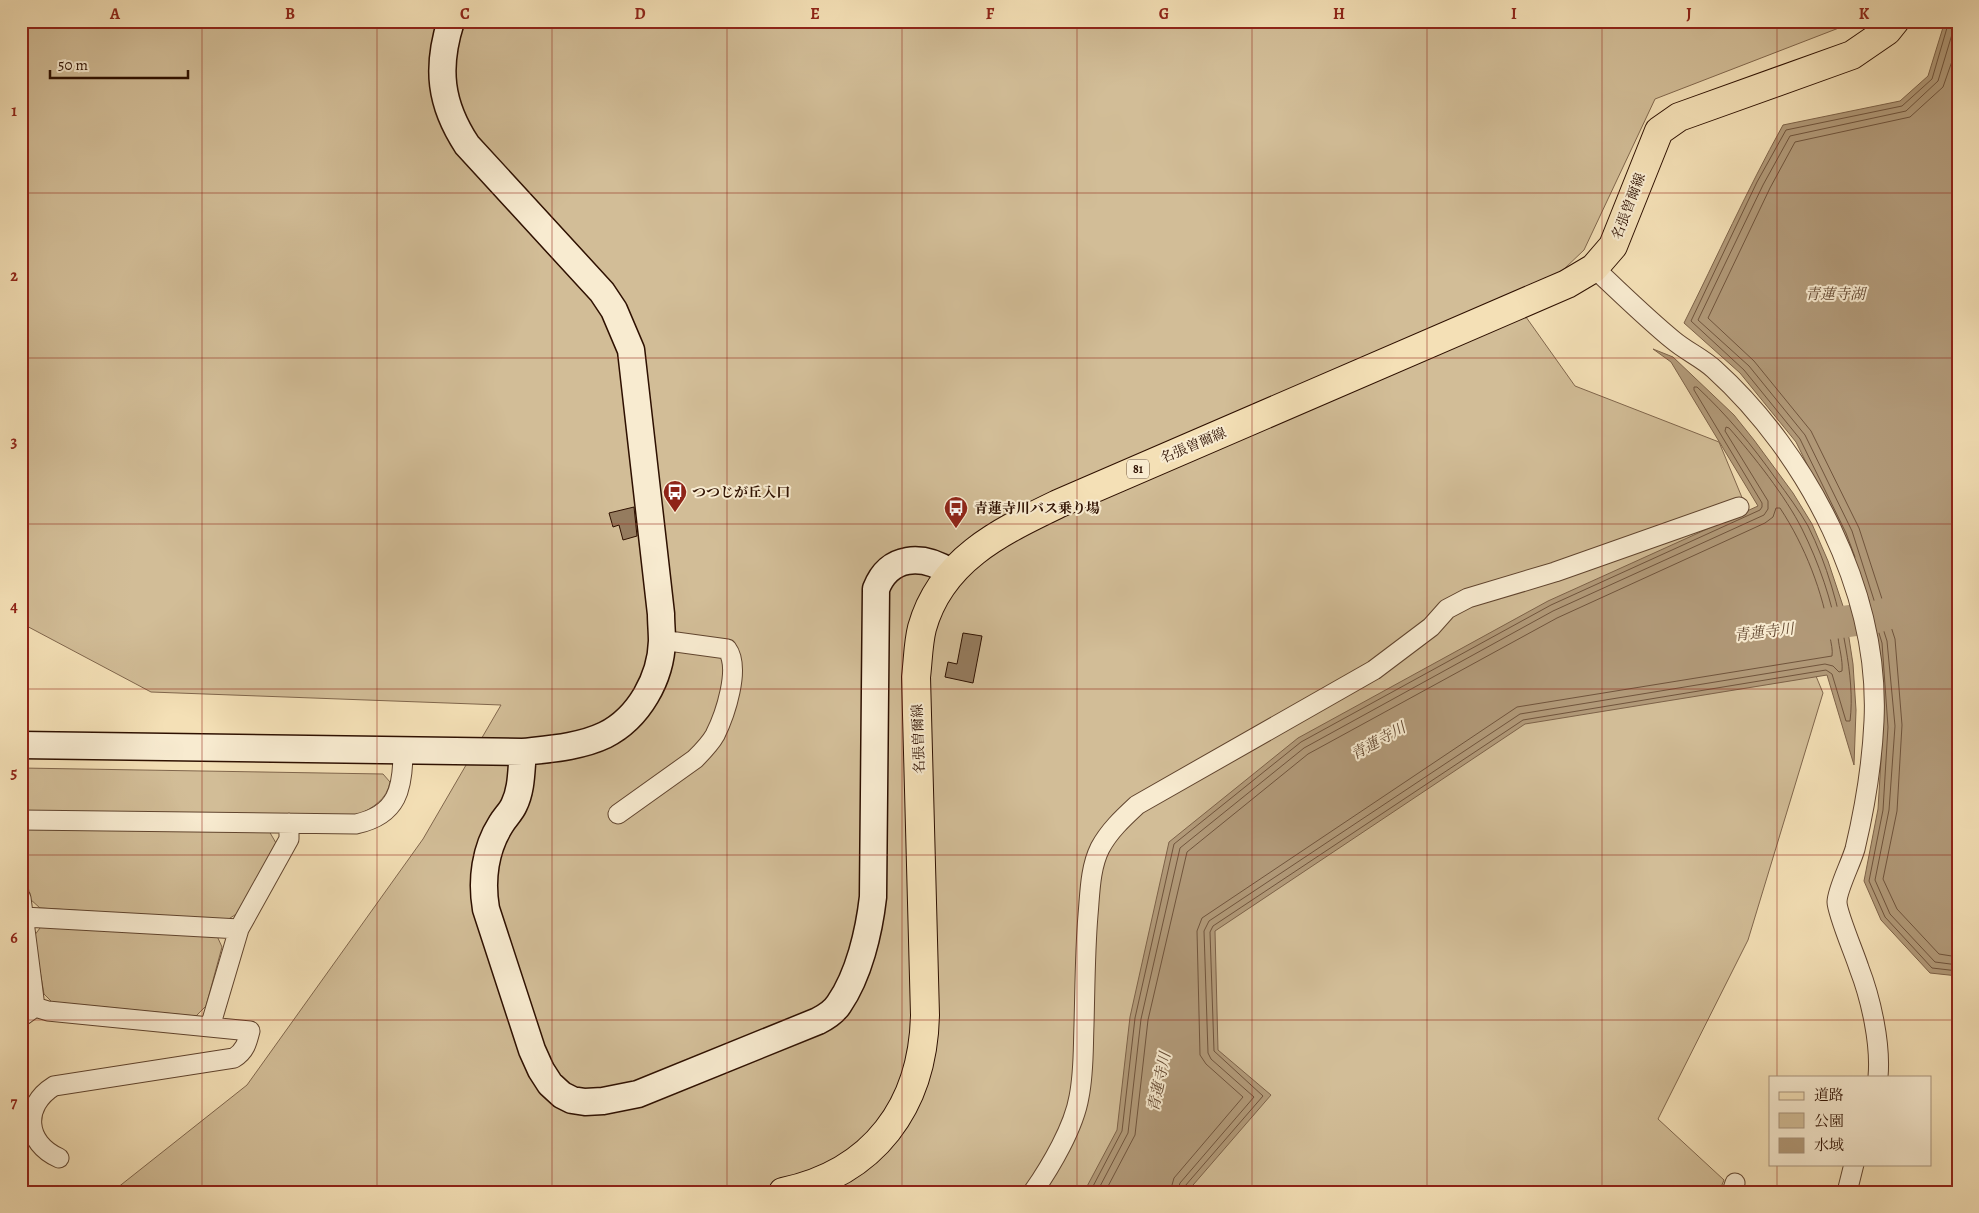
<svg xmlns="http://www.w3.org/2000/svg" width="1979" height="1213" viewBox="0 0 1979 1213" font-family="Alegreya,'Noto Serif JP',serif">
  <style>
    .green { fill: #d2bd97; stroke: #80664c }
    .water { fill: #b19978; stroke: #7d6248 }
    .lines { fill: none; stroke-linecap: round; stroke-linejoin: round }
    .shore { stroke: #70543c; stroke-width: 1 }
    .river { stroke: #b19978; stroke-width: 32 }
    .building { fill: #957c5f; stroke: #2e1000 }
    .street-casing { stroke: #60442e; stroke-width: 21 }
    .secondary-casing { stroke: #2e1000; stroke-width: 29 }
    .primary-casing { stroke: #2e1000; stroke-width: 30 }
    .street { stroke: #f8ebd0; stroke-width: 19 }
    .secondary { stroke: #f8ebd0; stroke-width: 26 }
    .primary { stroke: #f4e0b6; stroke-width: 28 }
    .grid { fill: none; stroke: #8f2418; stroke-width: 1; stroke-opacity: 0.55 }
    .labels { text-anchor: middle; stroke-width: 4; stroke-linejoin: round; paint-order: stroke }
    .shield { fill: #f8ebd0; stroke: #6b523e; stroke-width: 1 }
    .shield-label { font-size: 12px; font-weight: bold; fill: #2e1000 }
    .street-label { font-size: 14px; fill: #2e1000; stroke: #f8ebd0 }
    .poi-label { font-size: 14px; font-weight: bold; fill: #2e1000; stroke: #f8ebd0; text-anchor: start }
    .water-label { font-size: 15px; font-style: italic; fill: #624730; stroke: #f8ebd0 }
    .neatline { fill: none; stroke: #8f2418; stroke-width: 2 }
    .grid-label { font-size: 16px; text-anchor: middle; font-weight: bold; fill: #8f2418 }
  </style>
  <rect width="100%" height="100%" fill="#f4e0b6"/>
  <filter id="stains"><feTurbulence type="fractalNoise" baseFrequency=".004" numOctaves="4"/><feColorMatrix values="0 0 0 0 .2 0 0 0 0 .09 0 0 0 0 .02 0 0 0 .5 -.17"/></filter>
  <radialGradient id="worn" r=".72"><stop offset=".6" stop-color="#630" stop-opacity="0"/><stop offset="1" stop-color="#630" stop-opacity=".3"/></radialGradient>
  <path class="green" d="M21,21H1848L1844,26L1655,99L1584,250L1521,310L1575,386L1719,442L1823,693L1748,940L1658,1119L1724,1180L1719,1192H112L247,1085L423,839L501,705L151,692L21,623Z
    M21,768L383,774L390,782C387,800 372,808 358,815L21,811Z
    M30,826L269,831L276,843L238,913L227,920L40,908L30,899L21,837Z
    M43,924L217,936L222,947L206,1006L196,1016L52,1002L44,994L34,936Z"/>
  <path class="water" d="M1945,21H1958V976L1930,973L1881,920L1864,881L1878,809L1883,727L1877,643L1842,535L1796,442L1740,373L1684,323C1717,257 1747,190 1783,125L1900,101L1928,76Z
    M1653,349L1673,357L1734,415L1754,440L1793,493L1812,524L1828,561L1845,612L1853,664L1856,710L1854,765L1827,675L1525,724L1215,931L1218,1050L1271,1095L1187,1192H1084L1117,1130L1130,1017L1169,842L1298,738L1548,601L1758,506L1671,362Z"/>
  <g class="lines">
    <path class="shore" d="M1956,21L1938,81L1906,111L1790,136L1763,185L1698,320L1749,366L1805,435L1852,531L1887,641L1895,726L1889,810L1875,880L1890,914L1935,962L1958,965
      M1958,44L1943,87L1910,117L1795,142L1770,188L1708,318L1754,361L1811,431L1859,528L1895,639L1902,725L1897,811L1883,879L1897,909L1939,954L1958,957
      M1855,557L1846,533L1800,439L1744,370L1691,321L1757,182L1786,130L1902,106L1932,79L1949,21
      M1868,597L1882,643L1888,727L1883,810L1869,881L1885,917L1932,968L1958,971
      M1090,1192L1122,1131L1135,1018L1174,844L1301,742L1551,605L1760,510L1762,507V503L1694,390V387H1697C1727,415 1752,445 1776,479C1787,494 1799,510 1808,526C1827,564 1839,607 1846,649C1850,672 1853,698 1850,721H1846L1832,674L1826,670L1523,720L1213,926L1210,932L1214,1051L1263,1096L1185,1186L1184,1192
      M1097,1192L1128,1133L1141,1019L1180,848L1304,748L1553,611L1764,515L1768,509V501L1725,431L1726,427L1729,428C1753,455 1786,497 1802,529C1819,563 1832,601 1838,637C1839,648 1843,660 1842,671L1839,672L1833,666L1825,664L1520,714L1209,921L1204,931L1208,1053L1211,1059L1254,1097L1180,1183L1177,1192
      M1105,1192L1135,1135L1148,1020L1187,852L1308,754L1557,618L1765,523L1773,517L1776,508H1780C1805,546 1823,592 1830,637C1831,643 1833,650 1832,656L1517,707L1202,918L1197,931L1200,1055L1206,1064L1243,1097L1174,1178L1170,1192"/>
    <path class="river" d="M1804,627L1872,618L1921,604L1958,596"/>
  </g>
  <path class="building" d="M634,507L637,536L623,540L619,525L613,527L609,513Z
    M963,633L982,636L973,683L945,677L948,662L957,664Z"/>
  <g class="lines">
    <g class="street-casing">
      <path id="street" d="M1594,268C1620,292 1645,317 1673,340C1686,351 1702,358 1714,369C1808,454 1880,593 1874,721C1872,765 1865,807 1855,849C1851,863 1837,890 1837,902C1837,913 1855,955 1859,968C1871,999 1881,1044 1878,1077
        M618,814L695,759C702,752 710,744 715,735C725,715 741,668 727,649L676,642L662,641
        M21,820L356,824C398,815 403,788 403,751
        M21,898L35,1007
        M24,917L239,929
        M21,1017L35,1007L48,1011L250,1031C247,1043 245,1051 234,1058L54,1086C22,1106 25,1143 59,1158
        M210,1027L239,929L289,839V823
        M1033,1192C1051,1166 1074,1127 1079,1097C1084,1072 1083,1050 1084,1025C1085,988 1085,951 1088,915C1090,893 1090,868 1100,848C1109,831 1123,818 1137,805L1374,670L1431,627L1447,609L1468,598L1555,572L1739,507
        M1732,1192L1735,1183
        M1847,1192L1854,1164"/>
    </g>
    <g class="secondary-casing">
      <path id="secondary" d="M21,745L523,752C549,749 580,747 605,735C639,718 661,678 662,641C662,632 661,623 661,614L631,350L614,310L602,292L467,145C440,104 436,68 451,21
        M523,752C521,770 522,789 514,805C511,812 505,817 501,824C485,849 481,880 486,909L532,1050L541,1070L550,1084L562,1095L572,1100L585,1102L603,1101L638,1094L818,1021C826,1017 834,1012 839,1004C859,975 869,932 873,897L876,589C889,555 922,554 950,572"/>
    </g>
    <g class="primary-casing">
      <path id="primary" d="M783,1192C874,1173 923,1106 925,1015L916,677C918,661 918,644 922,628C941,559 1002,531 1060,503L1567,284L1594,268L1613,246L1659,131L1679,117L1852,55L1887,31L1895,21"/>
    </g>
    <use href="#street" class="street"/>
    <use href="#secondary" class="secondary"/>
    <use href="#primary" class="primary"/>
  </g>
  <path class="grid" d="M202,21V1192M377,21V1192M552,21V1192M727,21V1192M902,21V1192M1077,21V1192M1252,21V1192M1427,21V1192M1602,21V1192M1777,21V1077M21,193H1958M21,358H1958M21,524H1958M21,689H1958M21,855H1958M21,1020H1958M1777,1164V1192"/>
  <defs>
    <g id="bus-pin" transform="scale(1.25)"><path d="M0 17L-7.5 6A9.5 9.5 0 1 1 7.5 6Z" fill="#8f2418" stroke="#f8ebd0"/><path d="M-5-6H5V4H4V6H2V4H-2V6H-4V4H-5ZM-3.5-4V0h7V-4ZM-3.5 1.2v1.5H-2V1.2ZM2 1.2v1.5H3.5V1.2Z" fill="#fff"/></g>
  </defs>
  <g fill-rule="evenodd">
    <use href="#bus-pin" x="675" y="492"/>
    <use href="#bus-pin" x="956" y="508"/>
  </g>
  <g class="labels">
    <rect class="shield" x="1127" y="459.5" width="22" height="19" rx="4"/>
    <g class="shield-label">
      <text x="1138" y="473">81</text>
    </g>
    <g class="street-label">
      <text transform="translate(1628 206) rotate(-69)" y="5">名張曽爾線</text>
      <text transform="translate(1193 445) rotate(-23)" y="5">名張曽爾線</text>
      <text transform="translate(918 739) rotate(-92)" y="5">名張曽爾線</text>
    </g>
    <g class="poi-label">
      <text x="692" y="497">つつじが丘入口</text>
      <text x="974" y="513">青蓮寺川バス乗り場</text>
    </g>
    <g class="water-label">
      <text x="1835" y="299">青蓮寺湖</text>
      <text transform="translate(1764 632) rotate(-7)" y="5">青蓮寺川</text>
      <text transform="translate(1378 741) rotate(-29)" y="5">青蓮寺川</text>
      <text transform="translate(1159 1082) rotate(-78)" y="5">青蓮寺川</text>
    </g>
  </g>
  <rect width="1979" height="1213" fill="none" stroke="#f4e0b6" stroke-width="55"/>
  <rect x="1769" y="1076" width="162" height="90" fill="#f8ebd0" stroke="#a7937d"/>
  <rect x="1779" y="1092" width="25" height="8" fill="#f4e0b6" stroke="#a7937d"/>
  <text x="1814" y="1100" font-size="15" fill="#2e1000">道路</text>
  <rect x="1779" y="1113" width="25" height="15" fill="#d2bd97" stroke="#a7937d"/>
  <text x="1814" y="1126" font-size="15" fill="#2e1000">公園</text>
  <rect x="1779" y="1138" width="25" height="15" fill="#b19978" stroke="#a7937d"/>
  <text x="1814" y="1150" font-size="15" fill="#2e1000">水域</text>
  <path d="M50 70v8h138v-8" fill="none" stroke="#2e1000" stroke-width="2.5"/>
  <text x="58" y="70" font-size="15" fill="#2e1000" stroke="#f8ebd0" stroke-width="4" paint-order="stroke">50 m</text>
  <rect x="28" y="28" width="1924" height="1158" class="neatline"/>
  <g class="grid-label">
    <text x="115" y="19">A</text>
    <text x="290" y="19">B</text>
    <text x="465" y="19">C</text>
    <text x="640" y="19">D</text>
    <text x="815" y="19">E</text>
    <text x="990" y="19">F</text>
    <text x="1164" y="19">G</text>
    <text x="1339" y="19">H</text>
    <text x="1514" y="19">I</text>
    <text x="1689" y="19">J</text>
    <text x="1864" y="19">K</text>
    <text x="14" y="116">1</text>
    <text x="14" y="281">2</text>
    <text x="14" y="447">3</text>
    <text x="14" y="612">4</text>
    <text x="14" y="778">5</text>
    <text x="14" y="943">6</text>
    <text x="14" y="1108">7</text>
  </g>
  <rect width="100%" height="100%" filter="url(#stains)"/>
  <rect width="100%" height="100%" fill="url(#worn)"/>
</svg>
